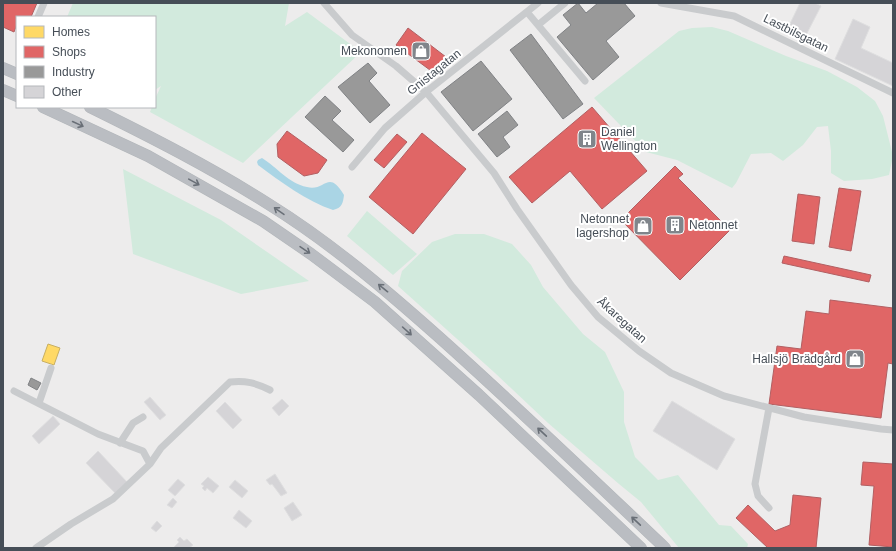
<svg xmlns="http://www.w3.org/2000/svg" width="896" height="551" viewBox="0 0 896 551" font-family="Helvetica,sans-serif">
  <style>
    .green { fill: #d2eadd }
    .water { fill: #aad5e5 }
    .homes { fill: #ffd966; stroke: #c8af62 }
    .shops { fill: #e06666; stroke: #b25f62 }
    .industry { fill: #999; stroke: #808285 }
    .building { fill: #d5d4d7; stroke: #dededf }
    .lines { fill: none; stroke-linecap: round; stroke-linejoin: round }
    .highway-casing { stroke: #b2b6ba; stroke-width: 12 }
    .minor { stroke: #c9cbcd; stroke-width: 7 }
    .highway { stroke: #babdc2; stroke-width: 11 }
    .oneway { stroke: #696f77 }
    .labels { text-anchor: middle; stroke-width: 4; stroke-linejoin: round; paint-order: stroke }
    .street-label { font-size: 12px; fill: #464e57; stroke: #fff }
    .poi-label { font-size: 12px; fill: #464e57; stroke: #fff; text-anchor: end }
  </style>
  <rect width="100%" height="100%" fill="#edecec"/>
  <path class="green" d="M73,3H289L285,26L307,12L361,52L243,163L150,112L152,107H155V99L161,86L155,90V17H67Z
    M712,27L728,31L786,56L827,71L857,87L875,101L883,116L893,156L889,175L872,179L844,181L831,173V151L828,126L817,127L803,145L783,161L771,153L751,154L736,183L732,188L677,160L646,152L594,98L679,31L692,28Z
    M123,169L221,220L309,281L241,294L133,254Z
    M367,211L417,254L393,275L347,236Z
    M455,234H484L512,244L531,265L543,287L583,334L605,352L624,392V422L635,457L658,480L678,475L719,525L731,526L748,544L747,548H679L641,502L619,484L548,423L495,373L398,286L402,271L432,242Z"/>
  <path class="water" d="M262,158C278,168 288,183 307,187C325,192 328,168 344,195C343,203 342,208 333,210C306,201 281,182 258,165L257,162L258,160Z"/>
  <path class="homes" d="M48,344L60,348L54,365L42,361Z"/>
  <path class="shops" d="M3,3H37L31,17H17V24L14,32L3,27Z
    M408,28L446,57L434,73L396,45Z
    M592,107L647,171L602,209L570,171L532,203L509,177Z
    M287,131L327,160L318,173L304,176L278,157L277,144Z
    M422,133L466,169L413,234L369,197Z
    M397,134L407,142L384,168L374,160Z
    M675,166L683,174L678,178L730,230L680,280L621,220Z
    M839,188L861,191L851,251L829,247Z
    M798,194L820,197L814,244L792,241Z
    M784,256L871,275L869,282L782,263Z
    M830,300L893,308V364L888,363L881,418L769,404L777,346L801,349L806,311L829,314Z
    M863,462L893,464V547L869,545L874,486L861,485Z
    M793,495L821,498L816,548H768L736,518L748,505L775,531L790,525Z"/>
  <path class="industry" d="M578,3L586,13L598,3H624L635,16L606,41L619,57L593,80L557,37L571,25L563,15Z
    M531,34L583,104L563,119L510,50Z
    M481,61L512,99L473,131L441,92Z
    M368,63L377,73L369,81L390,105L370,123L338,87Z
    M325,96L341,111L332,120L354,140L343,152L305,117Z
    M507,111L518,125L503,137L510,147L497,157L478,134Z
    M31,378L41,383L37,390L28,385Z"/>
  <path class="building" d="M800,3H815L821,6L804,39L786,32Z
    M853,19L870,27L861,48L893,63V86L835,59Z
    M150,397L166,415L160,420L144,402Z
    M282,399L289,406L279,416L272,408Z
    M672,401L735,439L717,470L653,431Z
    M225,402L242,420L233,429L216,411Z
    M53,416L60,424L39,444L32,436Z
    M98,451L127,482L115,493L86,463Z
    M275,474L287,493L281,496L272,484L270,485L266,480Z
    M208,477L219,486L213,493L207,488L205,491L202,488L204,486L201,484Z
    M178,479L185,485L175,496L168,490Z
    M235,480L248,491L242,498L229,487Z
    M173,498L177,502L172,508L167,505Z
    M293,502L302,515L292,521L284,508Z
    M239,510L252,521L246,528L233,518Z
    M157,521L162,526L156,532L151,528Z
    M180,537L184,541L187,539L193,545L189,548H175L174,547L179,542L177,540Z"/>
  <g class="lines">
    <g class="highway-casing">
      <path id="highway" d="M3,68L17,74
        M3,90L17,96
        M43,107L148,156L263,221L311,254L375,302L479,395L641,548
        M90,107C151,137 212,168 270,205C331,243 386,290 440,338C516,406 590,477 665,548"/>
    </g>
    <path class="minor" d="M324,3L352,35L396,66L426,92L494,173L517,209L571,285L598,317L639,351L671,373L724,396L804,417L881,429L893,430
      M661,3L734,16L893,93
      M527,12L585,81
      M38,17L44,3
      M538,25L565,3
      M352,167L385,128L426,92L538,3
      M14,391L98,434L143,451L150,464L113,499L71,524L36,548
      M39,403L51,368
      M120,443L133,423L143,417
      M150,464L161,448L230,382C245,380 256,383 270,390
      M769,508L758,496L755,484L769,408"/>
    <use href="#highway" class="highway"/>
  </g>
  <defs><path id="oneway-shaft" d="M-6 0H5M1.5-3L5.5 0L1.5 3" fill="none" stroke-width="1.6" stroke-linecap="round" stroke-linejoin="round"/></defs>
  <g class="oneway">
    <use href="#oneway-shaft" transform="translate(78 124) rotate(25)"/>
    <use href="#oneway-shaft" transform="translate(194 182) rotate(29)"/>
    <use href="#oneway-shaft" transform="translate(279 211) rotate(-145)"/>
    <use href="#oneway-shaft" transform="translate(305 250) rotate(34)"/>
    <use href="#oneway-shaft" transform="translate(383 288) rotate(-141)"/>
    <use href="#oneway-shaft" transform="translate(407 331) rotate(42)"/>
    <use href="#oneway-shaft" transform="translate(542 432) rotate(-137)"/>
    <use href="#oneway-shaft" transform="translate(636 521) rotate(-137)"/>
  </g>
  <defs>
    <g id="shop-square" transform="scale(1)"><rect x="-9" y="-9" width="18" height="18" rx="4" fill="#80858b" stroke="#fff"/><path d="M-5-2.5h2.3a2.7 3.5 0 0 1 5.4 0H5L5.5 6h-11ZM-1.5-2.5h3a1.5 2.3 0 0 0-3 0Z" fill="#fff"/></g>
    <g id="building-square" transform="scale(1)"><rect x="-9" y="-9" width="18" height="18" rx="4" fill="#80858b" stroke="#fff"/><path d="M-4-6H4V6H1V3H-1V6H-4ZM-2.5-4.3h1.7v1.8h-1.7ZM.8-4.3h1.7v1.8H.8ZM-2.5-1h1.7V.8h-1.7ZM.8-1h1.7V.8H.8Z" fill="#fff"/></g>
  </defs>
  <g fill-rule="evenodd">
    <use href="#shop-square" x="421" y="51"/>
    <use href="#building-square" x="587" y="139"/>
    <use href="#building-square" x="675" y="225"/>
    <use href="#shop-square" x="643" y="226"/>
    <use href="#shop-square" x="855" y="359"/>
  </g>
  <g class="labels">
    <g class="street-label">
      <text transform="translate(796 33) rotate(26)" y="4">Lastbilsgatan</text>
      <text transform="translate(434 72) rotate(-39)" y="4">Gnistagatan</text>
      <text transform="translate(622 320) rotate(42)" y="4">Åkaregatan</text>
    </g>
    <g class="poi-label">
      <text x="407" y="55">Mekonomen</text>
      <text x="601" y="136" text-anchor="start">Daniel<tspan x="601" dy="14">Wellington</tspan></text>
      <text x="629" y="223">Netonnet<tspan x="629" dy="14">lagershop</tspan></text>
      <text x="689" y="229" text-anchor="start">Netonnet</text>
      <text x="841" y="363">Hallsjö Brädgård</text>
    </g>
  </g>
  <rect width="896" height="551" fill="none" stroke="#464e57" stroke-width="8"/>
  <rect x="16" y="16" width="140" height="92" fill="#ffffff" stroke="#b5b8bc"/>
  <rect x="24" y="26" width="20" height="12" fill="#ffd966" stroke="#b5b8bc"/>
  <text x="52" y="36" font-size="12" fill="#464e57">Homes</text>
  <rect x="24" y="46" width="20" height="12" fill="#e06666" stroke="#b5b8bc"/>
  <text x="52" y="56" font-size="12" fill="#464e57">Shops</text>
  <rect x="24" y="66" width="20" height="12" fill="#999999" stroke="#b5b8bc"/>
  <text x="52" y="76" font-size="12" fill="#464e57">Industry</text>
  <rect x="24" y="86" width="20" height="12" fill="#d5d4d7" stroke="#b5b8bc"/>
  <text x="52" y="96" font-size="12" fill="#464e57">Other</text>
</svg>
